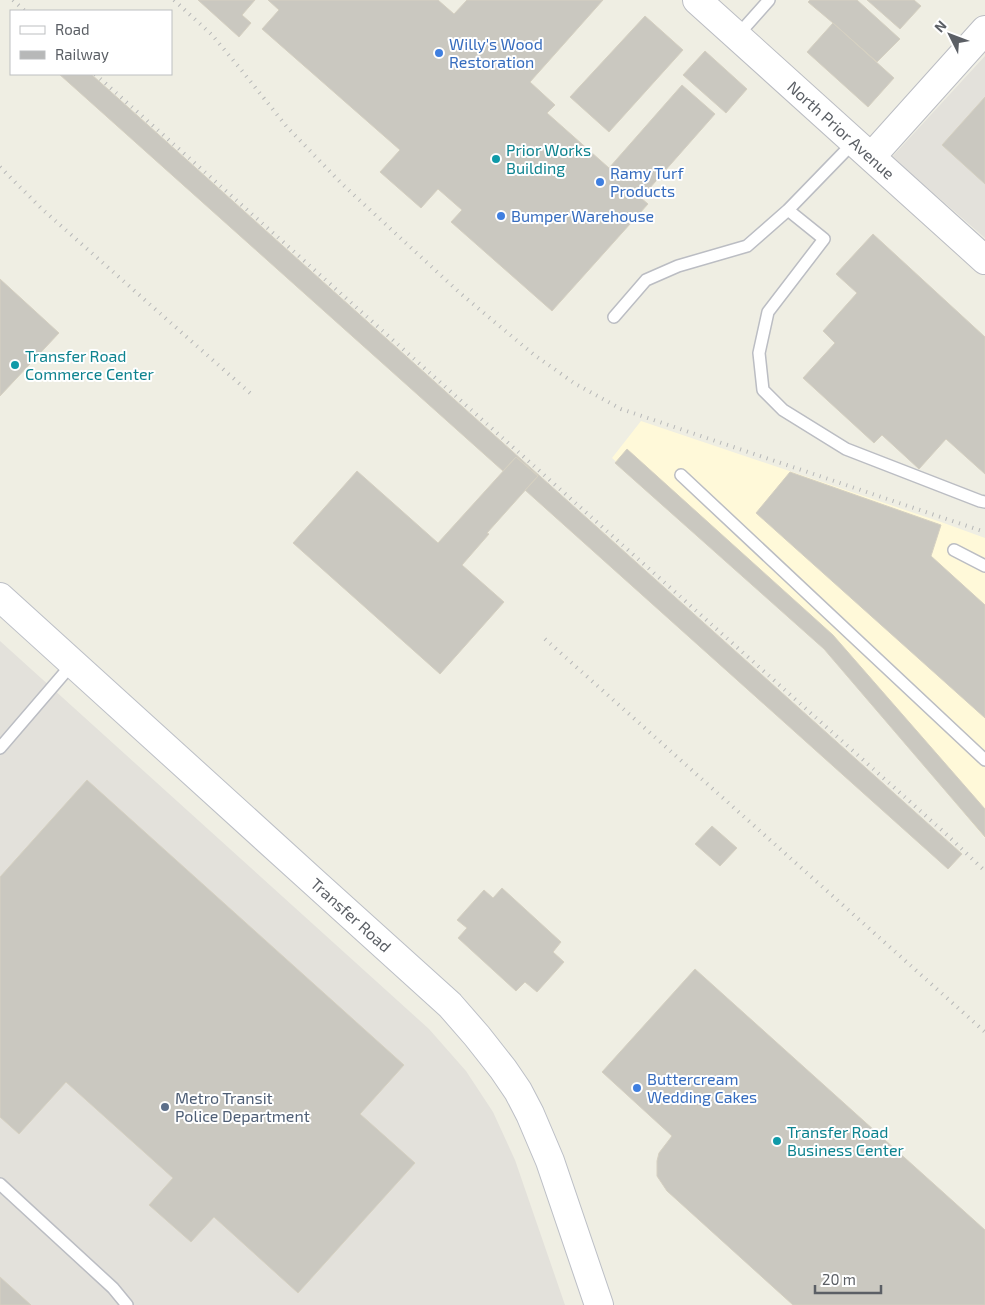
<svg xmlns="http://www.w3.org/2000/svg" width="985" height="1305" viewBox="0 0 985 1305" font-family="'Exo 2',sans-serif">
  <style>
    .commercial { fill: #fff9d9 }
    .industrial { fill: #e3e1db }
    .building { fill: #cac8c0; stroke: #d5d0c1 }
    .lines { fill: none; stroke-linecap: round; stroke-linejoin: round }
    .service-casing { stroke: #bbbdc3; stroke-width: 14 }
    .tertiary-casing { stroke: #bbbdc3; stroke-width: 30 }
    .secondary-casing { stroke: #bcbfc6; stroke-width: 30 }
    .service { stroke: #fff; stroke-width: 11 }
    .tertiary { stroke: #fff; stroke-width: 28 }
    .secondary { stroke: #fff; stroke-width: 28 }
    .rail { stroke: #b7b8b8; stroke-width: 4; stroke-dasharray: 1 6; stroke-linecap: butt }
    .shop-dot { fill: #3f7fe0; stroke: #fff; stroke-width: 2 }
    .culture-dot { fill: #0f9aa8; stroke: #fff; stroke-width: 2 }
    .service-dot { fill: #5c6f8a; stroke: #fff; stroke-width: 2 }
    .labels { text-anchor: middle; stroke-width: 4; stroke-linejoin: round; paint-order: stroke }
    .shop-label { font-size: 16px; fill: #366cbe; stroke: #fff; text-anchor: start }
    .street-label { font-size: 16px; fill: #5b5f65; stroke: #fff }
    .culture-label { font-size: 16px; fill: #0d838f; stroke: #fff; text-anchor: start }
    .service-label { font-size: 16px; fill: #4e5e75; stroke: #fff; text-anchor: start }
  </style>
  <rect width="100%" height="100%" fill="#efeee3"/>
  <path class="commercial" d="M641,421L941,522L985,538V838L825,647L612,458Z"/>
  <path class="industrial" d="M985,56V238L892,157Z
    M0,641L429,1029L466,1071L493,1112L515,1160L565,1305H0Z"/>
  <path class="building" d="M198,0H255L242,15L251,23L239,37Z
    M268,0H438L454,14L467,0H603L530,82L555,105L547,113L609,168L682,85L715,114L641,198L648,204L552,311L451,222L462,210L438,189L421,208L380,172L400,150L262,29L279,10Z
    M810,0H857L900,39L877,62L833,23L808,2Z
    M867,0H914L921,6L900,29Z
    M645,16L683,50L609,132L570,97Z
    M833,23L894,78L868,107L807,52Z
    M705,51L747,89L726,113L683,75Z
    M59,74H91L962,854L948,869L525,490L538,476L516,457L503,471Z
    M985,97V184L942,145Z
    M873,234L985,337V474L946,439L919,469L882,435L874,443L803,378L835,343L823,331L857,293L836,274Z
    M0,279L59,333L0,396Z
    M627,449L833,635L985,809V837L824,649L615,463Z
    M516,457L538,476L487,533L489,534L462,565L504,602L440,674L293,543L357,471L438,543Z
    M790,472L941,525L931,556L985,605V718L756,513Z
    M87,780L404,1065L360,1114L415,1163L298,1293L214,1217L191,1242L149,1205L173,1178L66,1082L19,1134L0,1117V877Z
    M712,826L737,848L720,866L695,844Z
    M502,888L561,942L553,952L564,962L537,992L525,982L516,991L458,938L467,928L457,920L484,890L493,898Z
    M695,969L985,1230V1305H793L667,1191L657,1176V1161L659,1153L672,1136L602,1072Z
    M0,1277L31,1305H0Z"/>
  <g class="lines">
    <g class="service-casing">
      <path id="service" d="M737,36L769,0
        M788,210L824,239L768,312L759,353L763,390L783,410L846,449L980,501L985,502
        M614,317L646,280L678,266L747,246L788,210L854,142
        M681,475L985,760
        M954,550L985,566
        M0,748L73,663
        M0,1184L113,1288L127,1305"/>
    </g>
    <g class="tertiary-casing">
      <path id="tertiary" d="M697,0L985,260
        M871,157L985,30"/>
    </g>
    <g class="secondary-casing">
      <path id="secondary" d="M0,597L315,883L450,1005L477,1036L503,1069L518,1091L530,1114L550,1161L599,1305"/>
    </g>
    <use href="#service" class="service"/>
    <use href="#tertiary" class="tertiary"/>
    <use href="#secondary" class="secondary"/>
    <path class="rail" d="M13,0L25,11
      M174,0L212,35L238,66L287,127L341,183L460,293L533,354L574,383L621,409L985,532
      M95,74L945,833L985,871
      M0,167L42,209L250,393
      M545,639L985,1032"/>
  </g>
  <g class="shop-dot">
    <circle cx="439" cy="53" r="5"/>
    <circle cx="600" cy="182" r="5"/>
    <circle cx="501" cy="216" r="5"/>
    <circle cx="637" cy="1088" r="5"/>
  </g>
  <g class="culture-dot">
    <circle cx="496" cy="159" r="5"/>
    <circle cx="15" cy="365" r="5"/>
    <circle cx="777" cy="1141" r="5"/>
  </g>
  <circle class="service-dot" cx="165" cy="1107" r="5"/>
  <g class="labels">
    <g class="shop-label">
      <text x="449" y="50">Willy's Wood<tspan x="449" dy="18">Restoration</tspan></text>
      <text x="610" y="179">Ramy Turf<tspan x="610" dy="18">Products</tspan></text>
      <text x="511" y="222">Bumper Warehouse</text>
      <text x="647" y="1085">Buttercream<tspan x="647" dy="18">Wedding Cakes</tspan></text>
    </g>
    <g class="street-label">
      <text transform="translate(841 130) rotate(42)" y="6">North Prior Avenue</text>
      <text transform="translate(351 915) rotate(42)" y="6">Transfer Road</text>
    </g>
    <g class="culture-label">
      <text x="506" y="156">Prior Works<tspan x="506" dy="18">Building</tspan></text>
      <text x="25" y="362">Transfer Road<tspan x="25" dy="18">Commerce Center</tspan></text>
      <text x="787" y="1138">Transfer Road<tspan x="787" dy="18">Business Center</tspan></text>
    </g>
    <g class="service-label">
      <text x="175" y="1104">Metro Transit<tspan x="175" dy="18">Police Department</tspan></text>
    </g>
  </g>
  <rect x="10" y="10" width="162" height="65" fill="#ffffff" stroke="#bdbfc1"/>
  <rect x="20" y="26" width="25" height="8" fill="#ffffff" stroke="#bdbfc1"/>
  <text x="55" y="35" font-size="15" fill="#5b5f65">Road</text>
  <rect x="20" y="51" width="25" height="8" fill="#b7b8b8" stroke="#bdbfc1"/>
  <text x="55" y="60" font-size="15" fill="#5b5f65">Railway</text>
  <g transform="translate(950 35) rotate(312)" stroke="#ffffff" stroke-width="4" paint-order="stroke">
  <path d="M0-4L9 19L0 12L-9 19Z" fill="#5b5f65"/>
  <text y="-8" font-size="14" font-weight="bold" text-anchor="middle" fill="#5b5f65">N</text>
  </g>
  <path d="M815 1285v8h66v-8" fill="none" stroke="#5b5f65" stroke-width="2.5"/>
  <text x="822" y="1285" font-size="15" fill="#5b5f65" stroke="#ffffff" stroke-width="4" paint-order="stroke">20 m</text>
</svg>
